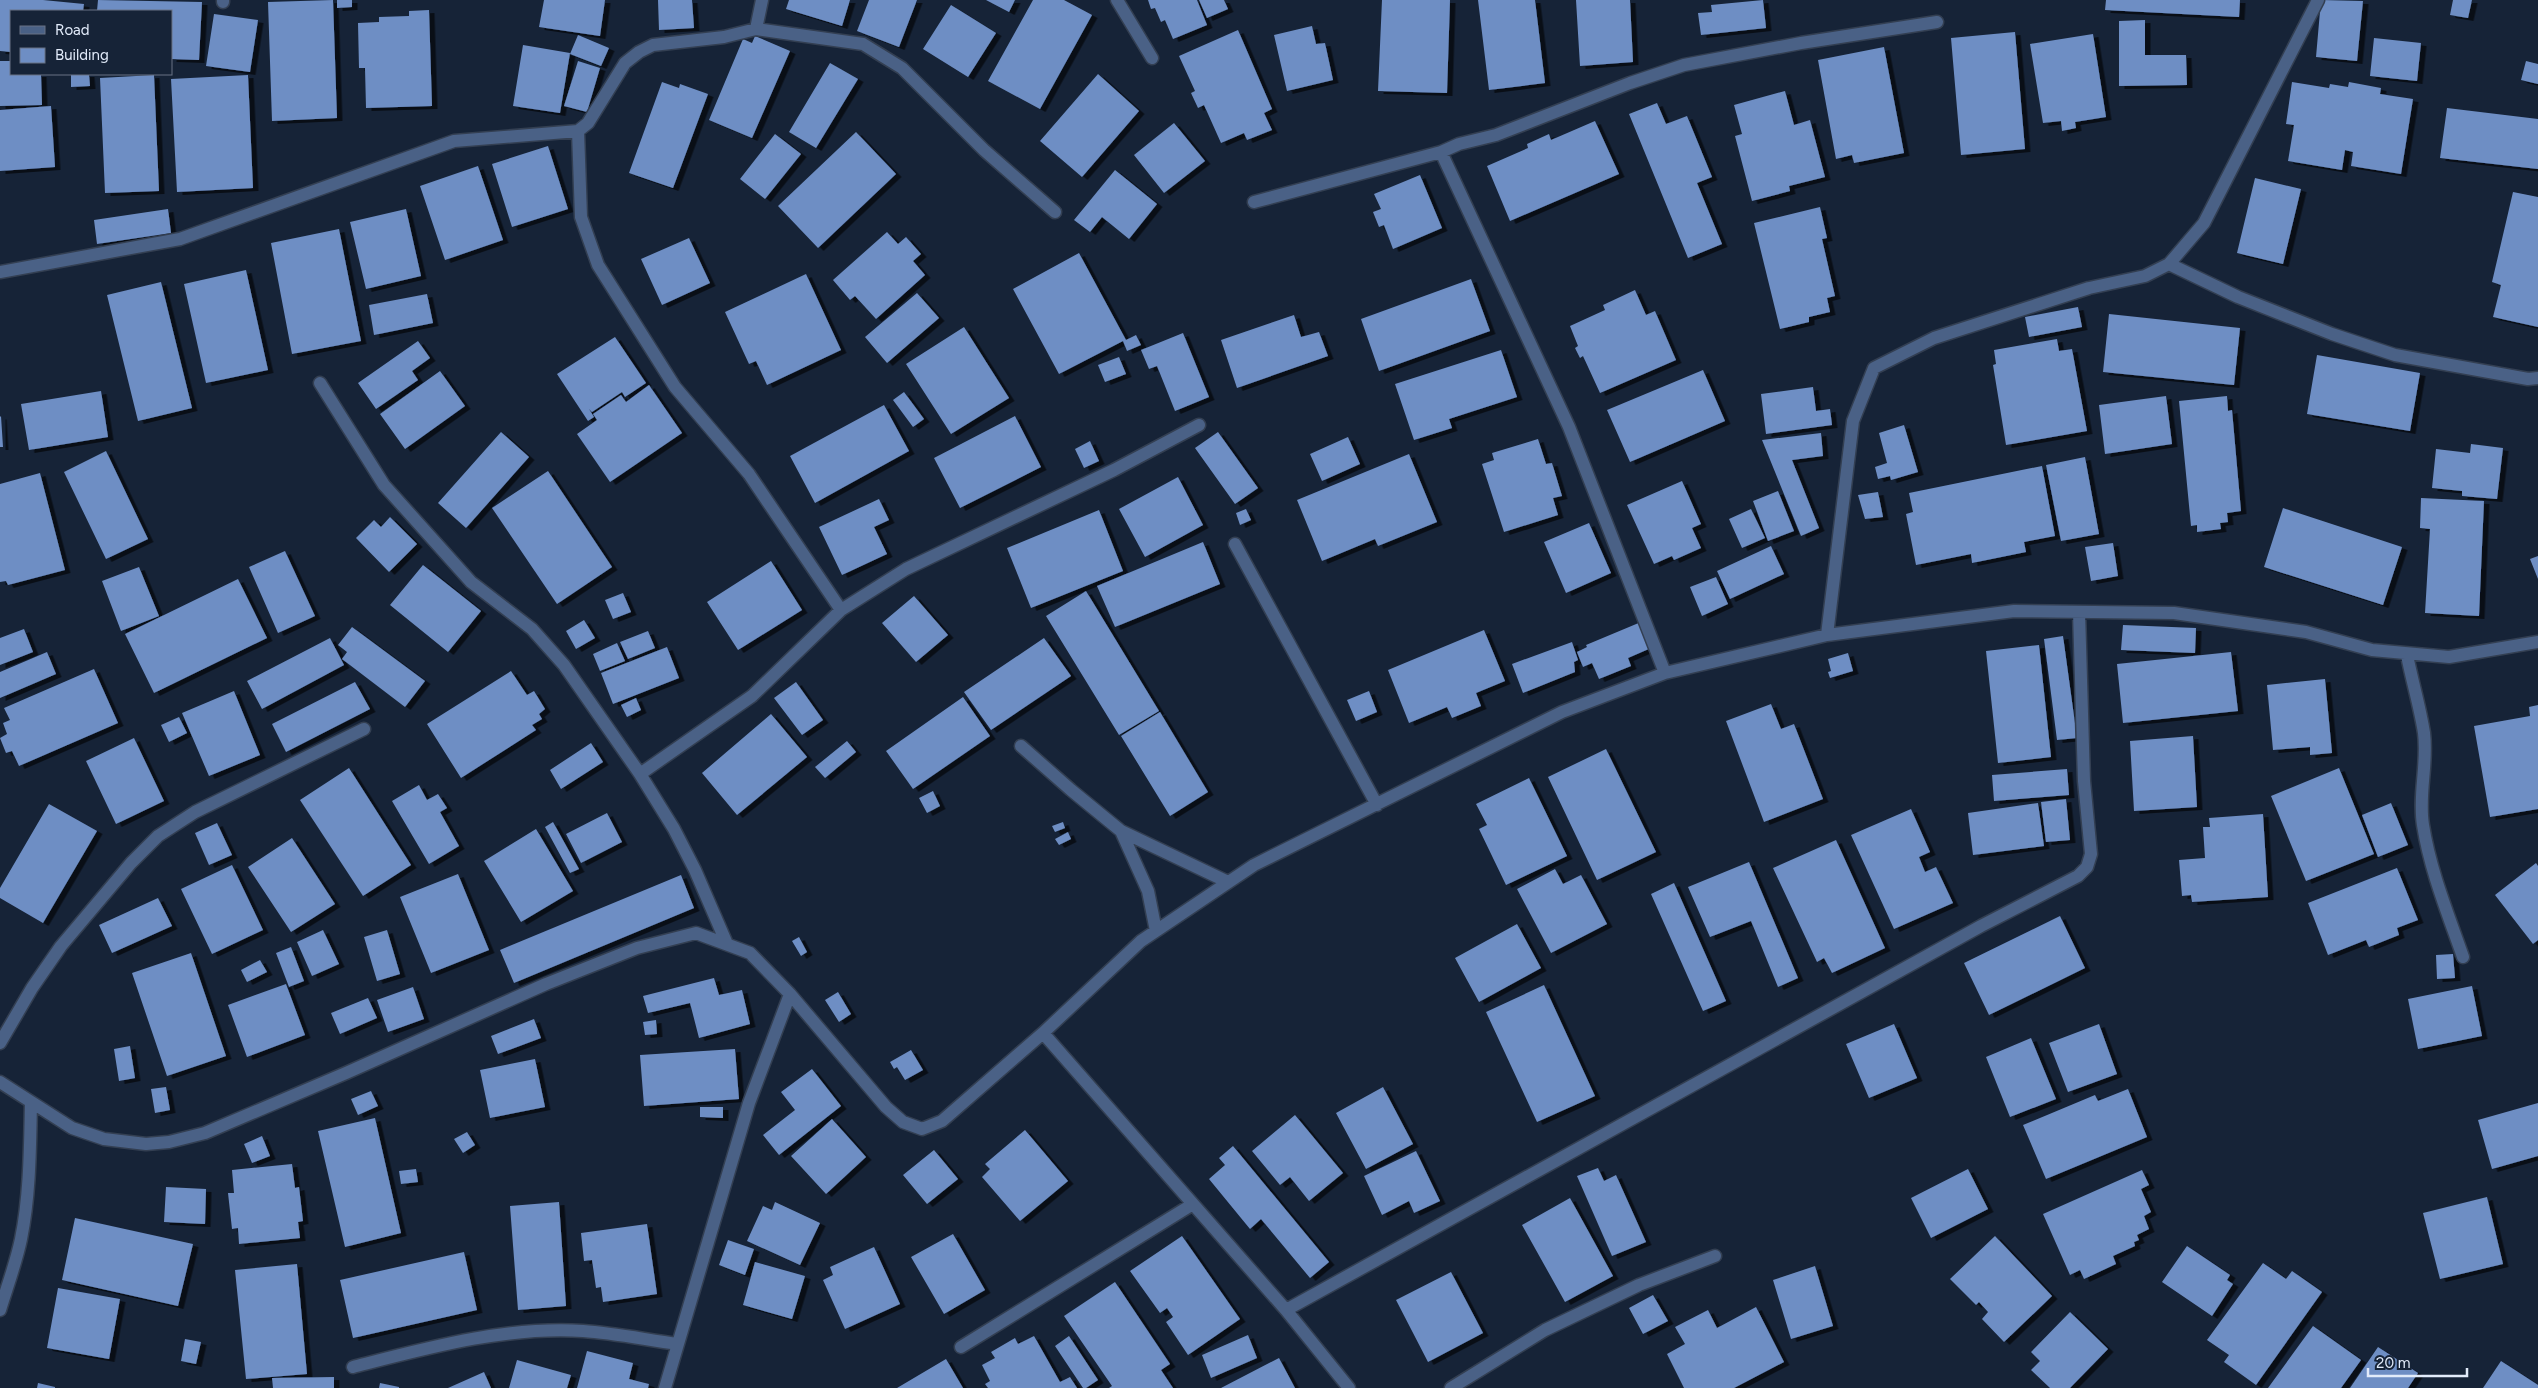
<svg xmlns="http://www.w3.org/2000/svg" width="2538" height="1388" viewBox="0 0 2538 1388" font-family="Figtree,sans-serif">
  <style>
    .building { fill: #6e8ec4; filter: url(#shadow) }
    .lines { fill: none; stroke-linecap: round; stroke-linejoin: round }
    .street-casing { stroke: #333f52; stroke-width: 15 }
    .street { stroke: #4a6186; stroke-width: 12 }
  </style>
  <defs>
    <filter id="shadow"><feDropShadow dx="5.5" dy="3" stdDeviation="0" flood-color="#0009"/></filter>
  </defs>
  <rect width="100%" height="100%" fill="#162337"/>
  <path class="building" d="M0,0H43L84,4L83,11H11V52L0,51Z
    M98,0L202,2L199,60L171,59V11H97Z
    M333,0L337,118L272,121L268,2Z
    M337,0H352V7L337,8Z
    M544,0H605L600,36L539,27Z
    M658,0H692L694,28L659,30Z
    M789,0H850L842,26L786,9Z
    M869,0H917L899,47L857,31Z
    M986,0H1015L1009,12Z
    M1033,0H1064L1092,15L1040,109L988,81Z
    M1148,0H1197L1207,25L1173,39L1165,20L1161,22L1155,8L1151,9Z
    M1199,0H1224L1228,9L1207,18Z
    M1382,0H1450L1447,93L1378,91Z
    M1478,0H1535L1545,83L1489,90Z
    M1576,0H1630L1633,62L1580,66Z
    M1763,0L1766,28L1701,35L1698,13L1712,12L1711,5Z
    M2106,0H2240L2239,17L2105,10Z
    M2321,0L2363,1L2357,61L2316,57Z
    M2453,0H2472L2468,18L2450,15Z
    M951,5L996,33L968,77L923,49Z
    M429,10L432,106L366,108L365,68H359L358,23L379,22V17L409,16V11Z
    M214,14L258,20L250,72L206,66Z
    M2145,20V55H2186L2187,85L2119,86V21Z
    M1312,26L1316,44L1325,43L1333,80L1287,91L1274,35Z
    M1238,30L1272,109L1264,113L1272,130L1247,140L1244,133L1221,143L1204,105L1198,108L1191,93L1195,91L1179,56Z
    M2015,32L2025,149L1961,155L1951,38Z
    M2093,34L2106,117L2075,122L2076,128L2062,131L2061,121L2043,123L2030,44Z
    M578,35L609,48L601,66L570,54Z
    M755,36L790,51L752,138L709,120L743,39L752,43Z
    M2374,38L2421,43L2417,81L2370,76Z
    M523,45L570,53L560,113L513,106Z
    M1884,47L1904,153L1854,163L1852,155L1836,159L1818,60Z
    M0,61H11V74H41L42,105L0,106Z
    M578,61L600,68L587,112L564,106Z
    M2526,61L2538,64V84L2521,80Z
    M830,63L858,79L816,148L789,132Z
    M71,74H89L90,86L71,87Z
    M1098,74L1139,111L1082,177L1040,141Z
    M154,75L159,191L105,193L100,78Z
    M248,75L253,188L177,192L171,79Z
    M662,82L679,88L680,84L708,94L673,188L629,173Z
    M2292,82L2329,88L2330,84L2348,87L2349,82L2381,88L2380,94L2413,99L2401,174L2351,166L2353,152L2345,150L2342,170L2288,161L2294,125L2286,124Z
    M1785,91L1794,125L1810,120L1825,177L1789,186L1790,191L1752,201L1735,136L1742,134L1734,105Z
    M1657,103L1666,124L1687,116L1712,177L1697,183L1722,244L1688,258L1629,114Z
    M51,106L55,167L0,171V110Z
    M2447,108L2538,119V169L2440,158Z
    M1595,121L1619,174L1510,221L1487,166L1528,148L1527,144L1549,134L1551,140Z
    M1174,123L1205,161L1164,193L1134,155Z
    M856,132L896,174L818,248L778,206Z
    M775,134L801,154L765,199L740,179Z
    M548,146L568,209L512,227L492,164Z
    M478,166L503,240L445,260L420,186Z
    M1115,170L1157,204L1129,239L1102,217L1090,232L1074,220Z
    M1420,175L1442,228L1393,249L1384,225L1379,227L1373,212L1381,209L1374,194Z
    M2255,178L2301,189L2283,264L2237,253Z
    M2513,192L2538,197V327L2493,317L2501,285L2492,282Z
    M1820,207L1827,238L1822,239L1835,296L1827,298L1830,312L1809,317V322L1780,329L1754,223Z
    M168,209L171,233L97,244L94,220Z
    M406,209L421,276L366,289L350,222Z
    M339,229L361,341L292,354L271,243Z
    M887,232L898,244L906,237L921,254L913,261L925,275L876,319L855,296L850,300L833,280Z
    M689,238L710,283L662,305L641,259Z
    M1079,253L1126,340L1136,335L1141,345L1127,351L1123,341L1059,374L1013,289Z
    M246,270L268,370L206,383L184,284Z
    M806,274L841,350L767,385L756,361L749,364L725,312Z
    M1471,279L1490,331L1379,371L1361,319Z
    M161,282L192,408L138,421L107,295Z
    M1635,290L1646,315L1655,311L1676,360L1600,393L1583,356L1580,358L1575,348L1578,346L1570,326L1605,310L1603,305Z
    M917,293L939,318L887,363L865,337Z
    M427,294L433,323L374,335L369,305Z
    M2078,307L2082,327L2029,337L2025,317Z
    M2109,314L2240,328L2234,385L2103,372Z
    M1294,315L1301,337L1319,332L1328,356L1237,388L1221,340Z
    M964,327L1009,398L951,434L906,364Z
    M1183,333L1209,397L1175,411L1157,366L1149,369L1141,350Z
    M615,337L646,383L625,397L622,392L592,412L589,409L594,417L588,421L557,374Z
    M2057,339L2059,351L2072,349L2087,431L2006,445L1993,365L1996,364L1994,350Z
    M418,341L430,358L412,371L418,380L376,409L358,383Z
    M1501,350L1517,397L1449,419L1452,428L1414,440L1395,384Z
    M2317,355L2420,373L2410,431L2307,414Z
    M1119,357L1126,374L1105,382L1098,365Z
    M1703,370L1725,421L1630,462L1607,410Z
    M440,371L465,406L405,449L380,414Z
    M649,385L682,433L610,482L577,434L597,420L593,414L621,395L626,402Z
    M1813,387L1816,411L1830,409L1832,425L1766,434L1761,394Z
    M101,391L108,437L29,450L21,404Z
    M904,392L924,419L913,427L893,400Z
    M2166,396L2172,444L2105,454L2099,405Z
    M2227,396L2228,411L2232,410L2241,511L2227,513L2228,522L2220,523L2221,529L2197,532V525L2191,526L2179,401Z
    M884,405L909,451L815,503L790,456Z
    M1,416L3,447H0V417Z
    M1015,416L1041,467L960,508L934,458Z
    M1904,425L1918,472L1891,480L1890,476L1878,479L1875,467L1887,463L1879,433Z
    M501,432L529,457L466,528L438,503Z
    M1218,432L1258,488L1235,504L1195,448Z
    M1821,433L1823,456L1792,460L1819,528L1801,536L1762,440Z
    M1348,437L1360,464L1322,481L1310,454Z
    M1538,439L1546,464L1552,463L1562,496L1553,498L1558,515L1504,532L1482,464L1494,460L1492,453Z
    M1090,441L1099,461L1084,468L1075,449Z
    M2471,444L2503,448L2497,499L2462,496V491L2432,488L2436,449L2470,453Z
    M106,451L148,539L106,559L64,472Z
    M1409,454L1437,522L1378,546L1375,539L1322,561L1297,500Z
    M2085,457L2099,534L2061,541L2046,465Z
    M2042,466L2055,536L2024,542L2026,552L1972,563L1971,554L1916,565L1906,514L1913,512L1909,493Z
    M548,471L612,567L557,604L492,508Z
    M40,473L65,570L8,585L6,581L0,582V484Z
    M1178,477L1203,525L1145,557L1119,509Z
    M1682,481L1701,524L1692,528L1701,548L1674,560L1672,556L1654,564L1627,505Z
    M1778,491L1794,531L1768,541L1753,501Z
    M1878,492L1883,517L1865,519L1858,495Z
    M2421,498L2484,501L2479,616L2425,613L2430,529L2420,528Z
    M879,499L889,520L874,527L887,554L842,575L819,527Z
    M2283,508L2402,547L2383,605L2264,567Z
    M1246,509L1251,520L1240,525L1236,513Z
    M1751,509L1765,538L1742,548L1729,519Z
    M1099,510L1123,571L1031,608L1007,548Z
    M390,517L417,544L389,572L356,538L374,520L381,527Z
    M1589,523L1611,573L1566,593L1544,542Z
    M1203,542L1220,584L1115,627L1097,586Z
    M2113,543L2118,576L2091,581L2085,547Z
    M1771,546L1784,574L1730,599L1717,571Z
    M285,551L315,616L278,633L249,567Z
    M2538,556V579L2530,559Z
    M771,561L802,610L738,650L707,602Z
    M423,565L481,611L448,652L390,605Z
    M139,567L159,616L121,631L102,581Z
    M1716,577L1728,604L1702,616L1690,587Z
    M238,579L267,638L154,693L125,634Z
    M1086,591L1159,711L1119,735L1046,616Z
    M623,593L631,612L613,619L605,600Z
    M914,596L948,635L916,662L882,623Z
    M584,620L595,638L576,649L566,631Z
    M1641,622L1651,648L1628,658L1631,666L1599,679L1592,663L1583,667L1577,652L1587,647L1586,645Z
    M2123,625L2196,628L2195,653L2121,650Z
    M352,627L425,681L405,707L342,659L347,652L338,645Z
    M24,629L33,652L0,665V638Z
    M1484,630L1505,681L1476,693L1481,706L1452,718L1447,707L1409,723L1388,670Z
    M648,631L655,648L628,659L620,642Z
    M2063,636L2077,738L2057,740L2044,639Z
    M330,638L344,665L262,709L247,681Z
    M1044,638L1071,676L991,730L964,692Z
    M1572,642L1578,660L1574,662L1575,672L1523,693L1512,664Z
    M617,643L625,661L600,671L593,654Z
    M2039,645L2051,757L1998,763L1986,651Z
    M667,647L679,678L613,704L601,673Z
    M47,652L56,674L0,698V672Z
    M2231,652L2238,711L2123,723L2117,664Z
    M1848,653L1853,671L1830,678L1828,672L1831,671L1828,659Z
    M94,669L118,723L19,766L12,751L6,753L0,738L7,734L3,723L10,720L4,708Z
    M511,671L527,695L534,691L545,709L539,714L542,719L532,725L536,730L461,778L427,724Z
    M2325,679L2332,753L2310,755V747L2273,750L2267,685Z
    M355,682L370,709L286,752L272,724Z
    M796,682L823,720L802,735L774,698Z
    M234,691L260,755L209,776L182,713Z
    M1369,691L1377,712L1356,721L1347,700Z
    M963,697L990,736L913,789L886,751Z
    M636,698L641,710L627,717L621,705Z
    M1771,704L1781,729L1794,724L1823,799L1764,822L1726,721Z
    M2538,705V809L2490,817L2474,726L2530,716L2529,707Z
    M1160,712L1208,792L1170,816L1121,736Z
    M771,714L807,757L737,815L702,773Z
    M179,717L187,733L169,742L161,725Z
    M2193,736L2197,807L2134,811L2130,741Z
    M134,738L164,801L116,824L86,761Z
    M847,741L856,752L825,778L815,767Z
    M591,743L603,762L561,789L550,770Z
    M1606,749L1656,852L1597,880L1548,777Z
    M349,768L411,865L363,896L300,800Z
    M2339,768L2374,854L2306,881L2271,796Z
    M2067,769L2069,795L1994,801L1992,775Z
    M1529,778L1567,856L1506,885L1479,829L1487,825L1476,804Z
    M419,785L427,800L438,794L447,808L440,812L459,846L429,864L392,801Z
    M933,791L940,806L927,813L919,798Z
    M2066,799L2070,840L2046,842L2041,802Z
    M2038,803L2044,846L1973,855L1968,813Z
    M2391,803L2408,845L2378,857L2362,815Z
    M49,804L97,831L43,923L0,898V888Z
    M1911,809L1930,852L1919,857L1925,872L1936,867L1953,903L1894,929L1851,835Z
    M607,813L622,842L581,863L566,834Z
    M2263,814L2268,897L2192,902L2191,895L2182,896L2179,860L2205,858L2203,827H2210L2209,818Z
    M553,822L579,869L570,873L545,827Z
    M1063,822L1065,828L1055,832L1052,826Z
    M217,823L232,855L209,865L195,833Z
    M536,829L573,891L521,922L484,861Z
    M1068,832L1071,839L1059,845L1055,839Z
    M292,838L335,904L291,932L248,867Z
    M1836,840L1885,948L1832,973L1824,958L1817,962L1773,868Z
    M1749,862L1798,978L1778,987L1751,921L1710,937L1688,887Z
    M2536,863L2538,866V940L2533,944L2495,895Z
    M232,865L263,930L212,954L181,889Z
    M2397,868L2418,920L2397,928L2399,935L2369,947L2366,940L2328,955L2308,903Z
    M1555,869L1563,884L1581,875L1607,924L1551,953L1517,889Z
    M458,874L489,950L431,973L400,897Z
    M681,875L694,908L514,983L500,950Z
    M1674,883L1726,1001L1703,1011L1651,894Z
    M158,898L172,926L112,953L99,925Z
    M2060,916L2085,968L1989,1015L1964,963Z
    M1517,924L1541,968L1479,1002L1455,958Z
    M323,930L339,964L312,976L297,942Z
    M387,930L400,974L377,981L364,937Z
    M799,937L807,952L801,956L792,941Z
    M291,947L304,981L289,987L276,953Z
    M191,953L226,1056L167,1076L132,973Z
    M2453,954L2455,978L2437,979L2436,955Z
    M260,960L267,972L247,982L241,970Z
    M714,978L719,995L742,990L750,1024L699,1038L690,1003L648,1013L643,996Z
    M286,984L305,1035L247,1057L228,1005Z
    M1544,985L1595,1096L1537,1122L1486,1012Z
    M2472,986L2482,1036L2418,1049L2408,999Z
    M413,987L424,1019L388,1032L377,1000Z
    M838,992L851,1014L839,1022L825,1000Z
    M368,998L377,1018L340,1034L331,1013Z
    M534,1019L541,1038L498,1054L491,1036Z
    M656,1020L657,1034L645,1035L643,1022Z
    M1894,1024L1917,1078L1869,1098L1846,1044Z
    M2099,1024L2117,1074L2068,1092L2049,1043Z
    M2031,1038L2056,1099L2010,1117L1986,1057Z
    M130,1046L135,1078L119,1081L114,1049Z
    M735,1049L739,1099L644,1106L640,1055Z
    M911,1050L923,1070L905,1080L897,1067L894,1069L890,1062Z
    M535,1059L545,1107L490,1118L480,1070Z
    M812,1069L841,1106L779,1155L763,1135L795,1110L781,1092Z
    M166,1087L170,1110L155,1113L151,1089Z
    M1383,1087L1413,1144L1366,1169L1336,1113Z
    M2128,1089L2147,1137L2046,1179L2023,1125L2095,1095L2098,1101Z
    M371,1091L378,1106L358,1115L351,1099Z
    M2538,1103V1156L2492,1169L2478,1120Z
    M700,1107H723V1118L700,1117Z
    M1295,1115L1343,1173L1309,1201L1290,1177L1280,1185L1252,1151Z
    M375,1118L401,1233L345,1247L318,1131Z
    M832,1119L866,1157L826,1194L791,1156Z
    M1025,1130L1068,1181L1020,1221L982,1177L990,1169L985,1164Z
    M467,1132L475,1145L463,1153L454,1139Z
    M262,1136L270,1156L252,1163L244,1144Z
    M1233,1146L1329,1262L1310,1278L1261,1219L1250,1229L1209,1179L1225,1165L1219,1158Z
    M934,1150L958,1179L927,1204L903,1175Z
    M1416,1151L1440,1201L1414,1213L1409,1201L1382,1215L1364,1176Z
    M292,1164L295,1188L299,1187L303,1221L298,1222L300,1238L239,1244L238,1228L232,1229L228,1193H234L232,1170Z
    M1598,1168L1604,1181L1616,1175L1646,1242L1612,1256L1577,1176Z
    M416,1169L418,1182L401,1184L399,1171Z
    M1968,1169L1988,1209L1931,1238L1911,1198Z
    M2142,1170L2149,1185L2141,1189L2151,1212L2144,1216L2149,1229L2137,1235L2139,1240L2134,1242L2135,1246L2113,1256L2116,1264L2084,1279L2080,1270L2070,1275L2043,1214Z
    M166,1187L206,1189L205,1224L164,1222Z
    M2487,1197L2503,1264L2440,1279L2423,1213Z
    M1570,1198L1613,1276L1565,1302L1522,1225Z
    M559,1202L566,1306L518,1310L510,1206Z
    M775,1202L820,1223L800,1265L747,1241L763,1206L772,1210Z
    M75,1218L193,1244L178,1306L62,1280Z
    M647,1224L657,1294L603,1302L601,1287L596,1288L592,1260L584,1261L581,1233Z
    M953,1234L985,1290L944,1314L911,1257Z
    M1182,1236L1240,1319L1188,1355L1166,1322L1173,1317L1167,1308L1160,1313L1130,1271Z
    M1995,1236L2052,1296L2004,1342L1982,1319L1988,1312L1979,1302L1976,1305L1950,1279Z
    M728,1240L754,1249L745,1275L719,1265Z
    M2187,1246L2230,1275L2227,1280L2233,1284L2212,1316L2162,1282Z
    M874,1247L900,1304L845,1329L823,1280L833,1275L830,1267Z
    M464,1252L477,1310L353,1338L340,1280Z
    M755,1262L805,1276L792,1319L743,1305Z
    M2263,1263L2286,1279L2292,1271L2322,1292L2256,1385L2224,1362L2229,1355L2207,1340Z
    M297,1264L307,1374L246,1379L235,1270Z
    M1815,1266L1833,1326L1791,1339L1773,1280Z
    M1451,1272L1483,1333L1428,1362L1396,1300Z
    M1115,1282L1170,1364L1161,1370L1173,1388H1109L1112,1386L1064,1316Z
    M58,1288L120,1299L109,1359L47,1348Z
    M1653,1295L1668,1321L1643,1334L1629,1308Z
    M1756,1307L1784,1362L1734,1388H1684L1667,1354L1685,1344L1675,1327L1708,1310L1717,1328Z
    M2070,1312L2108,1349L2070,1388H2050L2031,1370L2040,1361L2031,1352Z
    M2313,1326L2361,1360L2341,1388H2268Z
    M1248,1335L1257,1358L1211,1378L1202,1355Z
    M1034,1336L1060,1382L1070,1377L1077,1388H988L985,1384L990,1381L982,1365L995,1358L991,1352L1015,1338L1018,1344Z
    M1069,1336L1098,1380L1086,1388H1083L1055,1346Z
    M185,1339L201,1342L196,1364L181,1361Z
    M2378,1347L2418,1373L2408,1388H2350Z
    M587,1351L633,1363L629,1379L649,1384L648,1388H577Z
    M1279,1358L1295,1388H1221Z
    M946,1359L963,1388H897Z
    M517,1360L571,1375L567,1388H509Z
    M2501,1361L2538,1385V1388H2483Z
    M484,1372L491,1388H448Z
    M334,1377V1388H273L272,1378Z
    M38,1383L55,1387V1388H37Z
    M380,1383L399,1387V1388H379Z"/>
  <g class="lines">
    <g class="street-casing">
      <path id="street" d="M1117,0L1152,58
        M223,2V0
        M756,29L762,0
        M578,131L581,217L598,265L675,387L749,474L841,610
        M1441,152L1569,427L1665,673
        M1254,202L1441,152L1459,144L1496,135L1630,83L1684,65L1801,43L1937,22
        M2169,264L2238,297L2332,334L2395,355L2528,379L2538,378
        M0,272L180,239L454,141L578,131L588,123L625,63L639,52L653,45L724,37L756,29L863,44L902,68L984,150L1055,212
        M320,383L384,485L471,582L532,629L564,665L640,774L674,829L695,870L727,944
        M1235,544L1377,805
        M1827,635L1853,421L1874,368L1934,338L2089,288L2145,276L2169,264L2204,223L2318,0
        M2407,655C2412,681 2420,707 2424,733C2428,764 2418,795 2423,825C2430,870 2448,914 2463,957
        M1021,746L1071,790L1121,831L1228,882
        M640,774L752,696L841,610L906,569L1114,470L1199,425
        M1121,831L1148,891L1156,931
        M1043,1033L1286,1310L1349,1388
        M0,1043L32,988L61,946L131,863L158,836L195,812L364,729
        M0,1082L72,1128L104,1139L146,1144L169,1142L205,1133L346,1073L546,984L637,948L696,933L750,953L790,994L886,1107L903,1122L922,1129L942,1121L1043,1033L1141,941L1254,865L1562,712L1665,673L1827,635L2014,611L2174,613L2306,632L2372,650L2449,657L2538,642
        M0,1310C7,1287 16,1263 21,1239C30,1195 30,1147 31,1102
        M1286,1310L1981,926L2078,876L2087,867L2091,854L2084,781L2079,612
        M961,1347L1193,1204
        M353,1367C427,1348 506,1326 583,1331C615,1333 647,1340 678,1344
        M665,1388L749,1103L790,994
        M1451,1388L1545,1330L1639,1285L1715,1256"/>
    </g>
    <use href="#street" class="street"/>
  </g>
  <rect x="10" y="10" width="162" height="65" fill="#162337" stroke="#687385"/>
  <rect x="20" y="26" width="25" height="8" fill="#4a6186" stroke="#687385"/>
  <text x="55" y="35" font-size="15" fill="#e2ebfa">Road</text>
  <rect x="20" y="48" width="25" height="15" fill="#6e8ec4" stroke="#687385"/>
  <text x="55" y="60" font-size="15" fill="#e2ebfa">Building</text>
  <path d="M2368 1368v8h99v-8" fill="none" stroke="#e2ebfa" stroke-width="2.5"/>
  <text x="2376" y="1368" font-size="15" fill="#e2ebfa" stroke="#162337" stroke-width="4" paint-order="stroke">20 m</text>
</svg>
